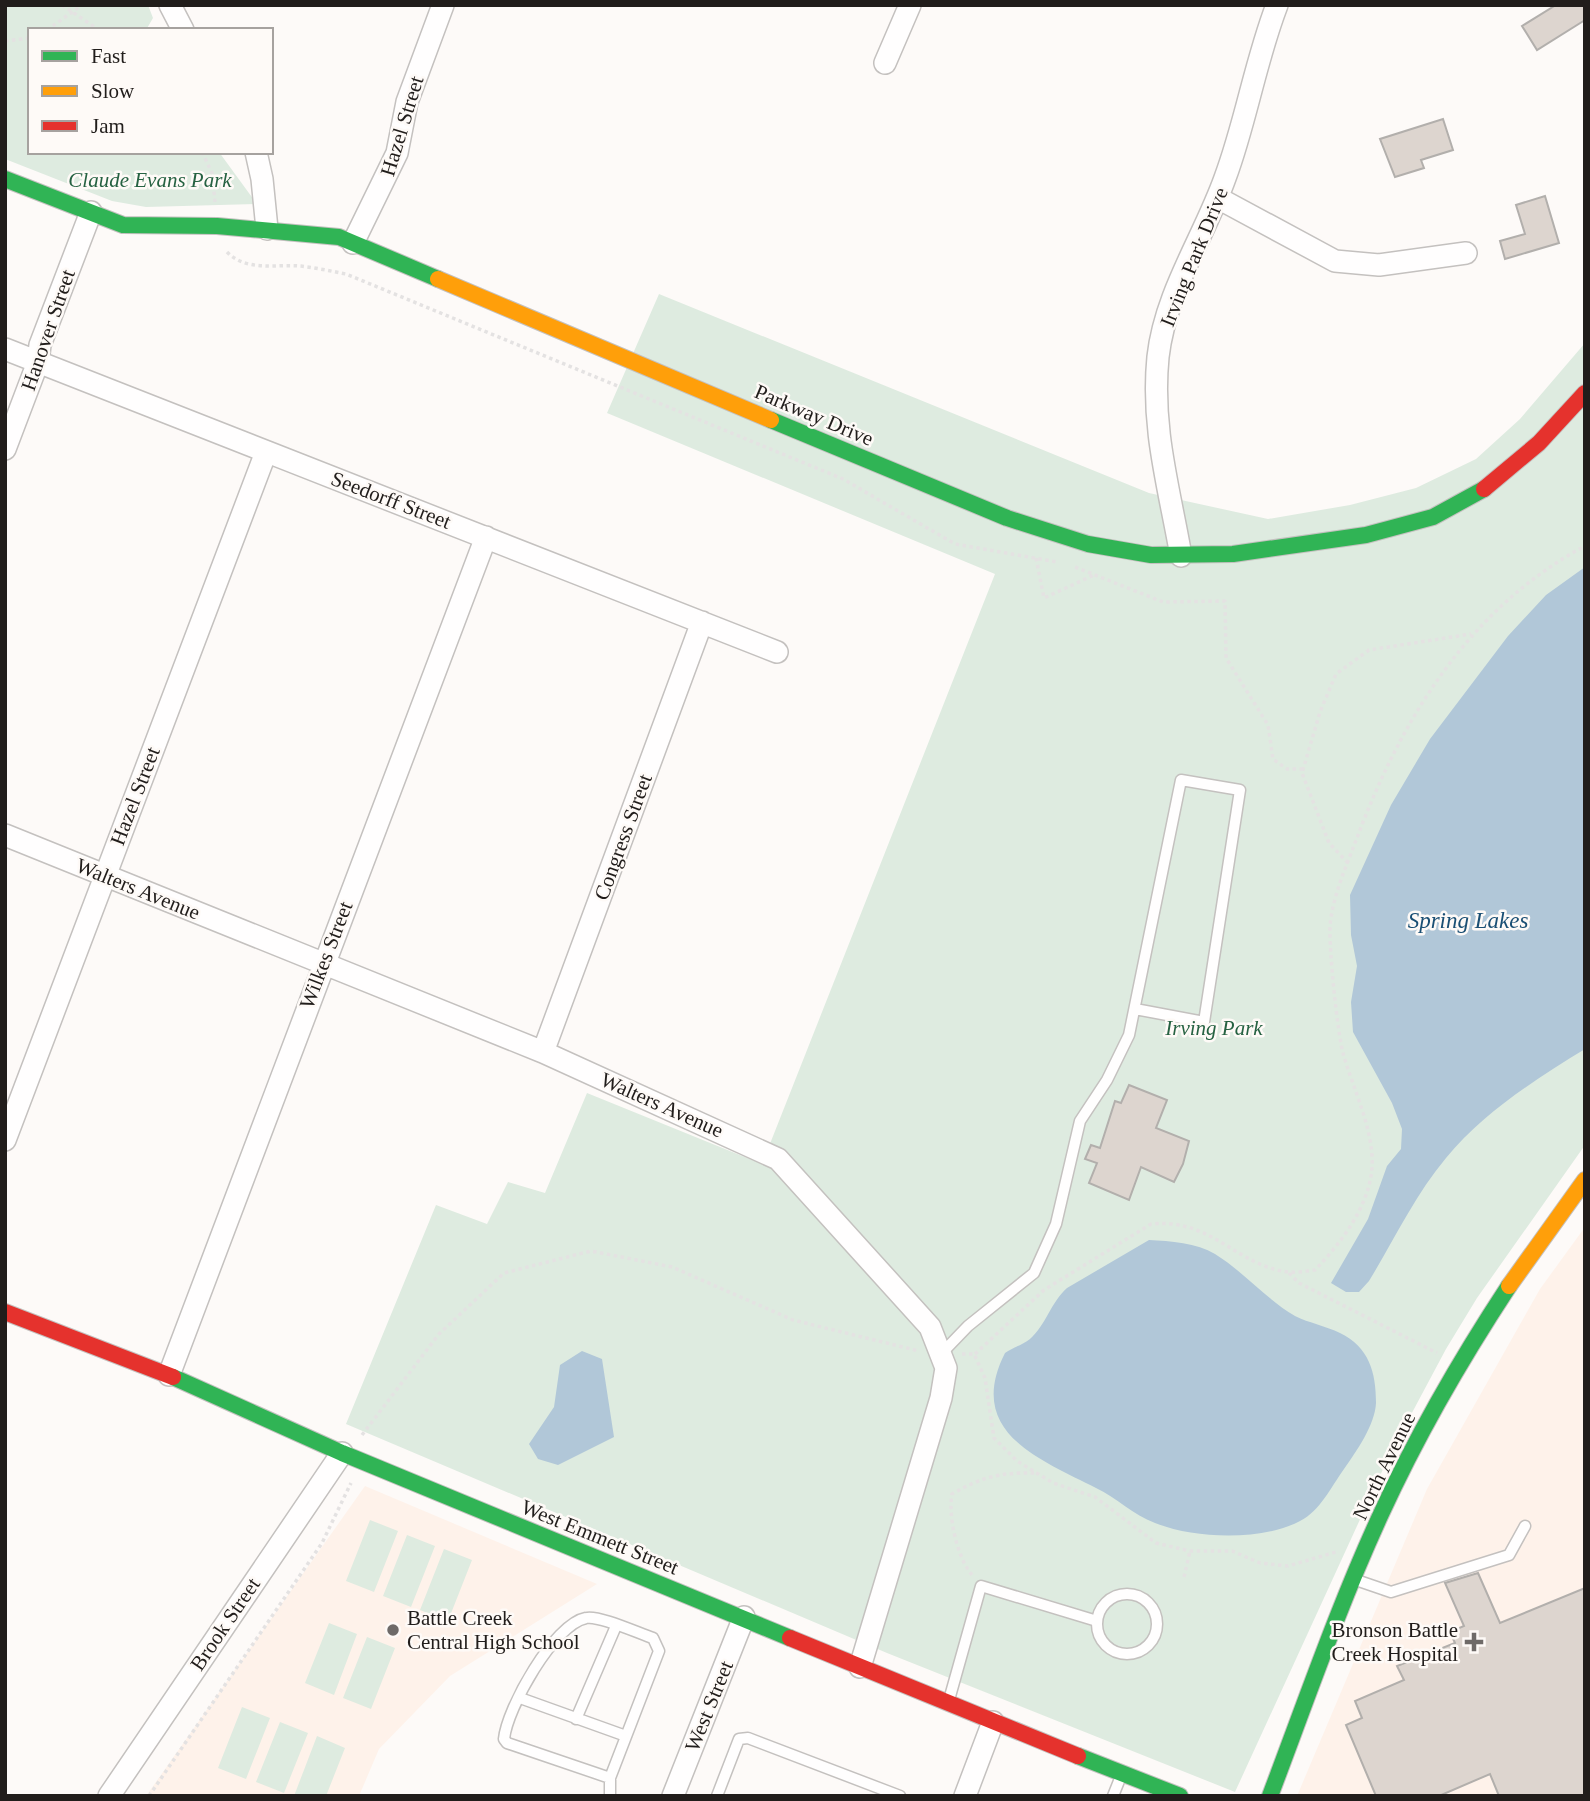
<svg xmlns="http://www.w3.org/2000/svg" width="1590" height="1801" viewBox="0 0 1590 1801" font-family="'Times New Roman',serif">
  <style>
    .built { fill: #fef2ea }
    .green { fill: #deebe0 }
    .water { fill: #b1c7d8 }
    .building { fill: #ddd5cf; stroke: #b2afac; stroke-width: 2 }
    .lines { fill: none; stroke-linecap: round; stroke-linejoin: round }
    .lane-casing { stroke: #c4c1bf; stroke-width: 13 }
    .street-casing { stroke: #c4c1bf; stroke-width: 24 }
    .fast-casing { stroke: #c4c1bf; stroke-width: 18 }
    .slow-casing { stroke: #c4c1bf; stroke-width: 18 }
    .jam-casing { stroke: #c4c1bf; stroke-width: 18 }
    .path { stroke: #e4e2e2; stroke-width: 3.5; stroke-dasharray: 3.5 3.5; stroke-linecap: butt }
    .lane { stroke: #fffefe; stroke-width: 10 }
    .street { stroke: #fffefe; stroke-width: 21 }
    .fast { stroke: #30b455; stroke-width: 16 }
    .slow { stroke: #ff9f0a; stroke-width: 16 }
    .jam { stroke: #e5322d; stroke-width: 16 }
    .poi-dot { fill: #6e6a68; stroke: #fefaf7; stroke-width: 2.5 }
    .labels { text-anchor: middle; stroke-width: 5; stroke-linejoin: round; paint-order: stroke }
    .street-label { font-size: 21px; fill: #211d1b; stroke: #fefaf7 }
    .park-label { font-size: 21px; font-style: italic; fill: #266242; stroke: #fefaf7 }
    .poi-label { font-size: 21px; fill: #211d1b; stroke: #fefaf7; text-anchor: start }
    .water-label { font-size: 23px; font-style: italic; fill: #1a4f74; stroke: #fefaf7 }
  </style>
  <rect width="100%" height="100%" fill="#fdfaf8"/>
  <path class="built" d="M1585,1227V1796H1297L1427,1489L1540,1289Z
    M365,1486L597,1584L450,1676L379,1749L359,1796H146Z"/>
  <path class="green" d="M5,5H148L153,18L146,30H30V152H219L257,204L146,207L112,201L5,159Z
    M659,294L1149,493L1268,519L1350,505L1416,488L1476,459L1520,419L1585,343V1145L1477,1298L1446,1349L1390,1454L1235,1792L887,1653L346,1424L436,1205L487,1224L508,1182L545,1193L587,1093L762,1164L995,574L607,413Z
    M370,1520L398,1531L374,1592L346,1581Z
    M407,1535L435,1546L411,1607L383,1596Z
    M444,1549L472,1560L448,1621L420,1610Z
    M329,1623L357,1634L334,1695L305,1683Z
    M367,1637L395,1648L371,1709L343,1698Z
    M242,1707L270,1718L246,1779L218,1768Z
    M280,1722L308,1733L284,1793L256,1782Z
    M317,1736L345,1748L326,1796H294Z"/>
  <path class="water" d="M1585,567V1049C1536,1079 1483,1113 1446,1158C1415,1195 1394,1240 1369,1281L1359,1292H1346L1331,1283L1368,1219L1387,1166L1401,1149L1402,1129L1392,1103L1353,1032L1351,1002L1357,966L1351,935L1350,895L1391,805L1430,739L1508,636L1546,595Z
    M1149,1240C1170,1241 1197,1243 1215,1254C1244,1272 1266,1299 1295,1316C1309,1323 1326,1326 1340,1333C1369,1347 1376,1372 1376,1403C1375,1425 1356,1452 1344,1469C1331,1487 1320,1511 1300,1521C1262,1541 1195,1539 1155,1523C1133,1515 1117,1498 1096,1488C1039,1459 965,1432 1005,1353C1013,1347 1023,1345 1030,1339C1046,1325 1051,1302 1067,1288Z
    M582,1351L602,1359L614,1437L558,1465L538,1459L529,1444L554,1407L560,1365Z"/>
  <path class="building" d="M1556,5H1585V20L1537,50L1522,26Z
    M1443,119L1453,150L1421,160L1424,168L1395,177L1380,139Z
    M1545,196L1559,243L1505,259L1500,241L1525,234L1516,205Z
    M1129,1085L1167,1100L1156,1128L1189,1141L1183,1164L1174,1182L1141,1167L1129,1200L1089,1183L1097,1163L1085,1159L1091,1145L1100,1148L1115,1101L1121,1103Z
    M1478,1573L1500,1623L1585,1588V1796H1499L1490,1774L1439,1796H1376L1346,1725L1362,1718L1355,1701L1404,1680L1397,1666L1455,1643L1450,1632L1464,1626L1445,1583Z"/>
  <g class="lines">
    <g class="lane-casing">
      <path id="lane" d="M941,1354L968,1326L1034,1273L1056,1224L1080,1121L1107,1080L1129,1035L1181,780L1240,790L1204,1022L1135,1009
        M1356,1580L1391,1592L1509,1555L1525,1526
        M1097 1624a30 30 0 1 1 60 0a30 30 0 1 1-60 0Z
        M520,1698L626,1736
        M949,1700L981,1586L1097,1621
        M576,1719L616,1626
        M610,1778L507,1743L504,1739C507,1708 554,1624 586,1618C599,1615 638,1633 653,1638L659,1651L610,1778V1796
        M717,1796L739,1739L748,1738L900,1796
        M1113,1796L1121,1776"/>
    </g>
    <g class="street-casing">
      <path id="street" d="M170,5L183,30
        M885,63L910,5
        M256,152L262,179L267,229
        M1218,198L1335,261L1379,265L1466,253
        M353,243L397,153L407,102L443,5
        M5,349L777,652
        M5,449L38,362L40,345L91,212
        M1181,556C1169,487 1151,428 1158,357C1165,293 1204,237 1225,178C1246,122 1255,62 1277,5
        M5,835L543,1052L778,1159L930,1327L946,1368L941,1398L860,1667
        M543,1052L702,622
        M5,1140L266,452
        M169,1375L486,537
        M109,1796L342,1453
        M673,1796L744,1617
        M965,1796L993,1722"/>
    </g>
    <g class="fast-casing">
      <path id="fast" d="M5,179L123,225L217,226L339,237L438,279
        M771,420L1007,518L1088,544L1151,555L1233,554L1366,535L1433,517L1484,489
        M173,1377L342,1453L790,1638
        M1078,1756L1180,1796
        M1270,1796C1306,1701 1339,1605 1381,1514C1417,1435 1461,1359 1509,1286"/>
    </g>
    <g class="slow-casing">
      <path id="slow" d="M438,279L771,420
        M1509,1286L1585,1180"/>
    </g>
    <g class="jam-casing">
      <path id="jam" d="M1484,489L1539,443L1585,393
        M5,1312L173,1377
        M790,1638L1078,1756"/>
    </g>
    <path class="path" d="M62,5L99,30
      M47,30L82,5
      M5,41L30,38
      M202,152L212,173L215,202
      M227,252C246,272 276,264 301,266C316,268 331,271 346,274L843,479L955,544L1057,562
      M1036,558L1044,598L1094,575
      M1075,567L1163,602L1225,601L1226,658L1268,725L1273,759L1287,769H1303
      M1348,863L1329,843L1302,773L1320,712L1336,674L1369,650L1471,634
      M1289,1273L1299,1283L1437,1353
      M962,1354H974L985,1378L994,1438L1017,1461L1053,1483L1095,1497L1156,1543L1190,1551H1232L1260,1563L1288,1566L1336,1552
      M975,1354L1044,1290L1151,1224C1212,1218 1235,1265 1288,1272C1296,1273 1306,1271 1315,1270C1339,1245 1365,1212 1371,1176C1378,1137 1353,1090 1343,1053C1337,1030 1329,949 1330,926C1333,894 1347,865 1358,835C1403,716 1471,607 1585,546
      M362,1435L439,1334L504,1273L591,1251L672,1267L793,1320L919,1351
      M972,1575C957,1557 948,1517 952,1494C981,1477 1002,1472 1035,1473
      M1184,1577L1190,1551
      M149,1796L322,1543L351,1483"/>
    <use href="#lane" class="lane"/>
    <use href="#street" class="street"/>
    <use href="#fast" class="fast"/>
    <use href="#slow" class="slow"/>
    <use href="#jam" class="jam"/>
  </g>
  <g class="poi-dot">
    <circle cx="393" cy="1630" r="7"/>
    <path d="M1470.5 1631.5h7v7h7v7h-7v7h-7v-7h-7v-7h7z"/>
  </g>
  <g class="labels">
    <g class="street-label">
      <text transform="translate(402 126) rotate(-73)" y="7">Hazel Street</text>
      <text transform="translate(1194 257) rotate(-68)" y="7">Irving Park Drive</text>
      <text transform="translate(48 330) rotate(-71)" y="7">Hanover Street</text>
      <text transform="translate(814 415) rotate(23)" y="7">Parkway Drive</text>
      <text transform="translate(391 500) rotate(21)" y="7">Seedorff Street</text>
      <text transform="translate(135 796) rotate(-69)" y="7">Hazel Street</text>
      <text transform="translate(623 837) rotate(-70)" y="7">Congress Street</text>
      <text transform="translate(138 889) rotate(22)" y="7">Walters Avenue</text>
      <text transform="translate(326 955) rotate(-69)" y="7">Wilkes Street</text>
      <text transform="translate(662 1105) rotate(24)" y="7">Walters Avenue</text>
      <text transform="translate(1384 1466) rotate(-64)" y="7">North Avenue</text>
      <text transform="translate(600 1537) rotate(22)" y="7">West Emmett Street</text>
      <text transform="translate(225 1624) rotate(-56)" y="7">Brook Street</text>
      <text transform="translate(709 1706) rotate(-68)" y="7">West Street</text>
    </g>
    <g class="park-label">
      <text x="150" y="187">Claude Evans Park</text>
      <text x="1214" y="1035">Irving Park</text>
    </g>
    <g class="poi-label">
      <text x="407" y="1625">Battle Creek<tspan x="407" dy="24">Central High School</tspan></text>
      <text x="1458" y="1637" text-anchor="end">Bronson Battle<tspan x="1458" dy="24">Creek Hospital</tspan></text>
    </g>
    <g class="water-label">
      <text x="1468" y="928">Spring Lakes</text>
    </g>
  </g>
  <rect width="1590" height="1801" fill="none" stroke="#211d1b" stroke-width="14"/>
  <rect x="28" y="28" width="245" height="126" fill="#fefaf7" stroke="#a6a29f" stroke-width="2"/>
  <rect x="42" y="51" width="35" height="10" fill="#30b455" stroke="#a6a29f" stroke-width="2"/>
  <text x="91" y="63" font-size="21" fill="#211d1b">Fast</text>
  <rect x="42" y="86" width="35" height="10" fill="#ff9f0a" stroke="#a6a29f" stroke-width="2"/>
  <text x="91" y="98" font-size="21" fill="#211d1b">Slow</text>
  <rect x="42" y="121" width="35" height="10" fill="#e5322d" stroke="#a6a29f" stroke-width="2"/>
  <text x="91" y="133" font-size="21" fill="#211d1b">Jam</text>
</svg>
